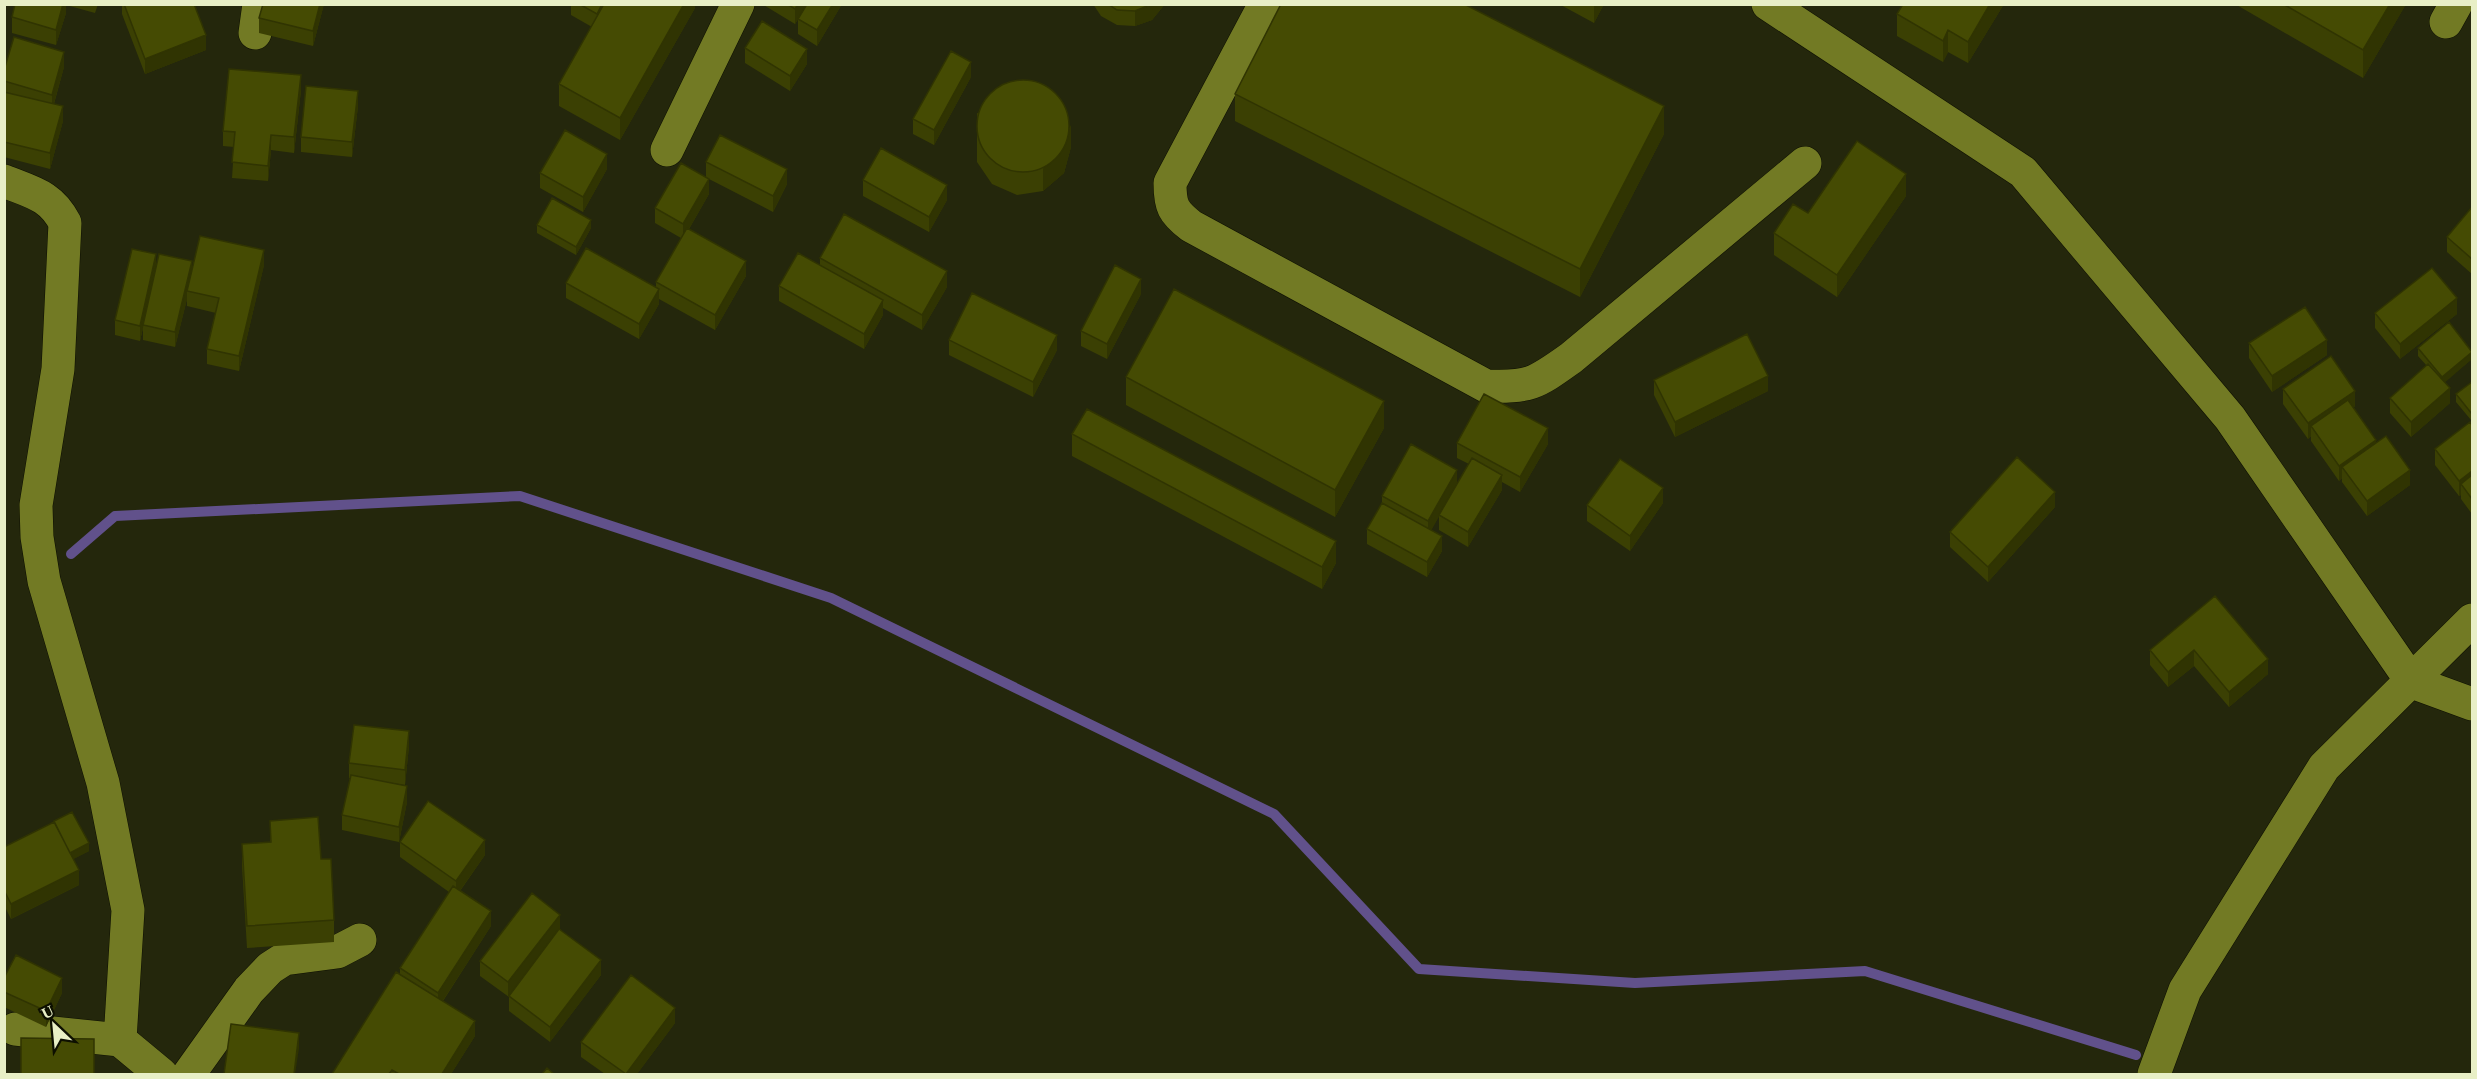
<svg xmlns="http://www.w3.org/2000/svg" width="2477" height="1079" viewBox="0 0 2477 1079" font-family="Georgia,serif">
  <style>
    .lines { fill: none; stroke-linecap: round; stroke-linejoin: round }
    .stream { stroke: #61518b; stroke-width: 10 }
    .minor-casing { stroke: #0d0f00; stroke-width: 34 }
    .minor { stroke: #727a24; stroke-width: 33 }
    .wall { fill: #3b4003 }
    .shaded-wall { fill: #303402 }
    .building { fill: #454b03; stroke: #303402; stroke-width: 1.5 }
  </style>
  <rect width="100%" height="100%" fill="#24270c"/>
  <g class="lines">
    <path class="stream" d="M71,554L115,516L520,496L831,598L1274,814L1419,969L1635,983L1865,971L2136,1055"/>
    <g class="minor-casing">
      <path id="minor" d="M1265,4L1170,183C1170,206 1173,212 1191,226L1486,386C1530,388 1536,383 1571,358L1805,163
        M1768,4L2023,172L2230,418L2412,682L2472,704
        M2446,22L2456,4
        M255,33L259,4
        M667,150L738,4
        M4,181C31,192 51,195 65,223L58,369L36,505L37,537L44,581L103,783L128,910L120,1040
        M15,1029L120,1040L161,1074
        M189,1074L249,990L270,968L284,959L337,952L360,940
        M2154,1074L2185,990L2324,767L2472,620"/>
    </g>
    <use href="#minor" class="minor"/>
  </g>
  <path class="wall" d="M15,4H98L95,13L66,5V13L56,45L12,33V17Z
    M122,4H194L206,50L145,74L122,14Z
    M324,4L313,46L259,33V18Z
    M571,4H695V8L620,140L559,106V84L592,27L571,15Z
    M762,4H842L817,46L798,34V19L804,10L795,24Z
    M1093,4H1165L1152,20L1135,26L1117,25L1101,16Z
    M1559,4H1604L1594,23Z
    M1903,4H2004L1968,63L1948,52L1943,62L1897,36V14Z
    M2235,4H2406L2363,78Z
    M745,48L807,64L790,91L745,63Z
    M64,67L54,104L63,121L50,169L4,157V70Z
    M971,77L934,145L913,134V119Z
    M301,90L294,153L271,150L268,181L232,178L234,147L223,146V131Z
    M1235,94L1664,134L1580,297L1235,121Z
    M358,106L352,157L301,152V137Z
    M977,113L1071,147L1064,173L1043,191L1017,195L992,184L977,162Z
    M706,162L787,184L773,212L709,179V194L689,229L746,276L715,330L659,299V304L639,339L566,298V283L656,287V282L681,238L655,223V208L706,177Z
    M607,169L583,212L540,188V173Z
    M863,180L947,200L929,232L863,196Z
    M1906,196L1837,297L1774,255V233L1808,213Z
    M2472,207V274L2447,252V237Z
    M537,225L591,228L576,255L537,233Z
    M820,258L947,287L922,330L883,308V315L864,349L779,301V286L820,265Z
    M264,265L239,371L207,364V349L216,313L187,306V299L175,347L143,340V328L140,341L115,335V320L156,267L192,269Z
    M1141,294L1107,359L1081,346V331Z
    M2375,313L2457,314L2400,359L2375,328Z
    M949,340L1057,350L1033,397L949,355Z
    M2249,343L2327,355L2272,392L2249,358Z
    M2418,348L2472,359L2444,382L2450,403L2411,437L2390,413V398L2427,366L2418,356Z
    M1126,377L1384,428L1335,517L1126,405Z
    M1654,380L1768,391L1675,437L1654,395Z
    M2472,382V514L2461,499V495L2459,496L2435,465V449L2471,422V420L2456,402V394Z
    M2283,389L2355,406L2353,408L2376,443L2410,485L2367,516L2342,482V478L2339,481L2311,441V436L2308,439L2283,404Z
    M1072,434L1336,563L1322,589L1072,456Z
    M1457,443L1548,444L1520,492L1502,482V490L1468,547L1439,530V516L1431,530L1442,551L1427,577L1367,544V529L1382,503V496L1457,485L1469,464L1457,458Z
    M1663,503L1630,551L1587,521V505Z
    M2055,507L1988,582L1950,547V532Z
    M2215,596L2268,674L2229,707L2194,666L2168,687L2150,665V650Z
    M409,746L405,785L387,782L407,802L399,842L342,830V815L350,778H349V763Z
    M270,821L334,920V942L247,948L242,866V844L270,842Z
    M400,842L485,855L460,891L491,926L443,1001L475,1036L451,1074H332L400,975V968L449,892L400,857Z
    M4,847L89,851L73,859L79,885L11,919L4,905Z
    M560,929L601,975L550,1042L509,1011V997L480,976V961Z
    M4,978L62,993L46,1027L4,1007Z
    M675,1023L637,1074H605L581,1057V1042Z"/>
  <path class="shaded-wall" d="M63,4H66V13L56,45V30Z
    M320,4H324L313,46V31Z
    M684,4H695V8L620,140V118Z
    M798,4H808L795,24V9Z
    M833,4H842L817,46V30Z
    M1165,4L1152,20L1135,26V11L1152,5Z
    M1594,4H1604L1594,23Z
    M1990,4H2004L1968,63V42Z
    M2390,4H2406L2363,78V50Z
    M1948,30V52L1943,62V41Z
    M206,35V50L145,74V59Z
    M807,49V64L790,91V76Z
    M64,52V67L52,110V95Z
    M971,62V77L934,145V130Z
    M301,75V90L294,153V137Z
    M358,91V106L352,157V142Z
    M63,106V121L50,169V153Z
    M1664,106V134L1580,297V269Z
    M1071,125V147L1064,173L1043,191V169Z
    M271,135V150L268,181V166Z
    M607,154V169L583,212V197Z
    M787,169V184L773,212V196Z
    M1906,174V196L1837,297V275Z
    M709,179V194L683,239V224Z
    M947,185V200L929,232V217Z
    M591,220V228L576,255V247Z
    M264,250V265L239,371V356Z
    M156,254V270L140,341V326Z
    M192,261V276L187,291V299L175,347V332Z
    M746,261V276L715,330V315Z
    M947,271V287L922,330V315Z
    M1141,279V294L1107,359V344Z
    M659,289V304L639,339V324Z
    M2457,298V314L2400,359V344Z
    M883,300V315L864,349V334Z
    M1057,335V350L1033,397V382Z
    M2327,340V355L2272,392V376Z
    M2472,352V359L2442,385V377Z
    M1768,376V391L1675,437V422Z
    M2450,388V403L2411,437V422Z
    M2355,391V406L2316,433L2311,426V436L2308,439V423Z
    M1384,401V428L1335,517V490Z
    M1548,428V444L1520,492V477Z
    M2376,440V455L2342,467V478L2339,481V466Z
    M1457,470V485L1428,536V521Z
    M2410,470V485L2367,516V501Z
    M2472,471V486L2461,484V495L2459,496V481Z
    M1502,475V490L1468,547V532Z
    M1663,488V503L1630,551V536Z
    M2055,492V507L1988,582V567Z
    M1442,536V551L1427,577V562Z
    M1336,541V563L1322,589V567Z
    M2194,650V666L2168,687V672Z
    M2268,659V674L2229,707V692Z
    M409,731V746L405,785V770Z
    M407,786V802L399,842V827Z
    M485,840V855L456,896V881Z
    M89,843V851L70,861V853Z
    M79,870V885L11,919V904Z
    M491,911V926L438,1008V993Z
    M560,915V930L508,997V982Z
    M601,960V975L550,1042V1027Z
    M62,978V993L46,1027V1011Z
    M675,1008V1023L637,1074H626Z
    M475,1021V1036L451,1074H442Z
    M299,1033V1048L295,1074H294Z"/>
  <path class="building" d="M15,4H63L56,30L12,17Z
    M124,4H194L206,35L145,59Z
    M263,4H320L313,31L259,18Z
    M579,4H602L597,14Z
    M604,4H684L620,118L559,84Z
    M787,4H798L795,9Z
    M807,4H833L817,30L798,19Z
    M1108,4H1152L1135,11L1117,10Z
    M1281,4H1464L1664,106L1580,269L1235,94Z
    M1903,4H1990L1968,42L1948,30L1943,41L1897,14Z
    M2283,4H2390L2363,50Z
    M762,21L807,49L790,76L745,48Z
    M14,37L64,52L52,95L4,81V70Z
    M951,51L971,62L934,130L913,119Z
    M229,69L301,75L294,137L271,135L268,166L232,162L235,132L223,131Z
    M977 126a46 46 0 1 1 92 0a46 46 0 1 1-92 0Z
    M306,86L358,91L352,142L301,137Z
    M4,92L63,106L50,153L4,142Z
    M565,130L607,154L583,197L540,173Z
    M720,135L787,169L773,196L706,162Z
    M1857,141L1906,174L1837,275L1774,233L1793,204L1808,213Z
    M881,148L947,185L929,217L863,180Z
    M681,163L709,179L683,224L655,208Z
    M552,198L591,220L576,247L537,225Z
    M2472,207V259L2447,237Z
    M844,214L947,271L922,315L820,258Z
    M687,228L746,261L715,315L656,282Z
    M200,236L264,250L239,356L207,349L219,298L187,291Z
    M586,248L659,289L639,324L566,283Z
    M132,249L156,254L140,326L115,320Z
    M798,253L883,300L864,334L779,286Z
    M159,254L192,261L175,332L143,325Z
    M1115,265L1141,279L1107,344L1081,331Z
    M2432,268L2457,298L2400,344L2375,313Z
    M1174,289L1384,401L1335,490L1126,377Z
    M972,293L1057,335L1033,382L949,340Z
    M2305,307L2327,340L2272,376L2249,343Z
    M2449,322L2472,352L2442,377L2418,348Z
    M1747,334L1768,376L1675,422L1654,380Z
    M2331,356L2355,391L2308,423L2283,389Z
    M2428,364L2450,388L2411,422L2390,398Z
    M2472,382V414L2456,394Z
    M1484,394L1548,428L1520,477L1457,443Z
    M2348,400L2376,440L2339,466L2311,426Z
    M1087,409L1336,541L1322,567L1072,434Z
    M2470,422L2472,425V471L2459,481L2435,449Z
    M2386,436L2410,470L2367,501L2342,467Z
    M1411,444L1457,470L1428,521L1382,496Z
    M2017,457L2055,492L1988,567L1950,532Z
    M1472,458L1502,475L1468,532L1439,515Z
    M1620,459L1663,488L1630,536L1587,505Z
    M2472,475V499L2461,484Z
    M1382,503L1442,536L1427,562L1367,529Z
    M2215,596L2268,659L2229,692L2194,650L2168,672L2150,650Z
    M354,725L409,731L405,770L349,763Z
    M351,775L407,786L399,827L342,815Z
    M428,801L485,840L456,881L400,842Z
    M72,812L89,843L70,853L54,821Z
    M318,817L321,859H331L334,920L247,926L242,844L271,842L270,821Z
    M54,822L79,870L11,904L4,890V847Z
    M453,886L491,911L438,993L400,968Z
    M532,893L560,915L508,982L480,961Z
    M559,929L601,960L550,1027L509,996Z
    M16,955L62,978L46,1011L4,992V978Z
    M396,972L475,1021L442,1074H399L392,1070L389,1074H332Z
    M631,975L675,1008L626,1074L581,1042Z
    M231,1024L299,1033L294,1074H224Z
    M21,1038L94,1039V1074H21Z
    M547,1068L554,1074H542Z"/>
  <rect width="2477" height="1079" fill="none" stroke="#e8efc6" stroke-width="12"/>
  <g transform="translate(54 1025) rotate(334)" stroke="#0d0f00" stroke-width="4.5" paint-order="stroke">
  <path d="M0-4.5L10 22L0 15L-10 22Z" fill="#e8efc6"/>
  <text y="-9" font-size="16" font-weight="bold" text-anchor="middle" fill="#e8efc6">U</text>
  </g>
</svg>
